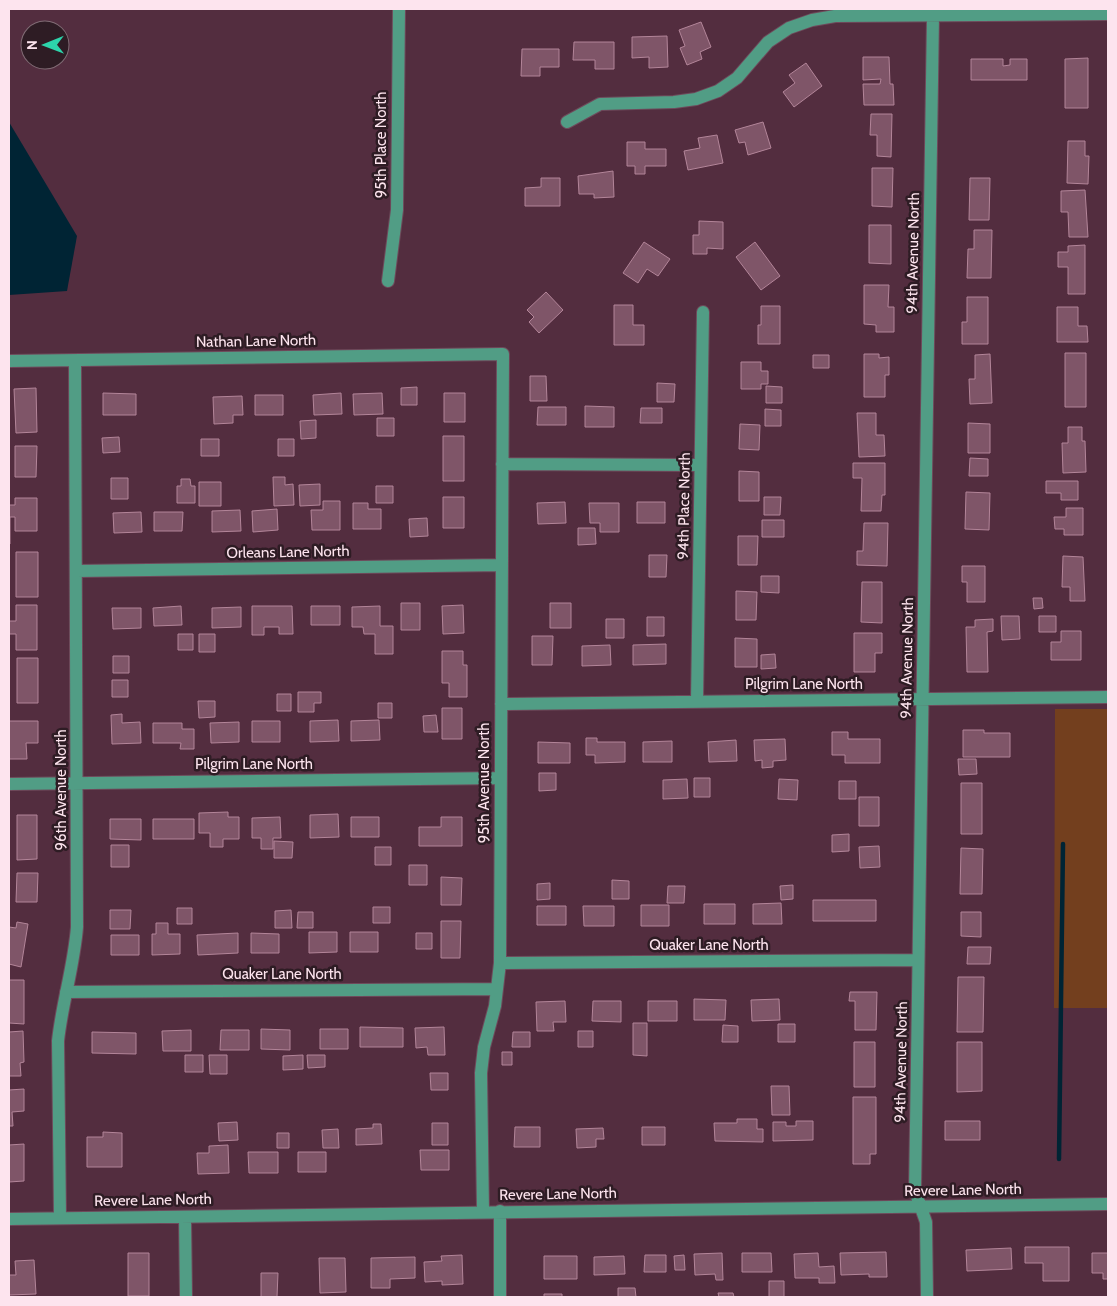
<svg xmlns="http://www.w3.org/2000/svg" width="1117" height="1306" viewBox="0 0 1117 1306" font-family="Cabin,sans-serif">
  <style>
    .green { fill: #733f1e }
    .water { fill: #002434 }
    .lines { fill: none; stroke-linecap: round; stroke-linejoin: round }
    .stream { stroke: #002434; stroke-width: 4.5 }
    .building { fill: #7f5568; stroke: #b38599 }
    .minor-casing { stroke: #6e4a5b; stroke-width: 14 }
    .minor { stroke: #519d85; stroke-width: 12 }
    .labels { text-anchor: middle; stroke-width: 5; stroke-linejoin: round; paint-order: stroke }
    .street-label { font-size: 15px; fill: #fde4ee; stroke: #2e1c24 }
  </style>
  <rect width="100%" height="100%" fill="#532d3f"/>
  <path class="green" d="M1055,709H1108V1008H1054Z"/>
  <path class="water" d="M9,122L77,236L67,291L9,295Z"/>
  <g class="lines">
    <path class="stream" d="M1059,1159L1063,844"/>
  </g>
  <path class="building" d="M701,22L711,47L700,52L702,59L687,65L680,48L685,46L679,30Z
    M667,36L668,67L649,68V57L632,58V37Z
    M574,42H614V69H595V60H573Z
    M522,49H559V67H540V76H521Z
    M863,57H889L890,84H893L894,105H864L863,84H880L881,79L863,80Z
    M1088,58V108H1065V59Z
    M971,59H1003V66L1010,65V59H1027V80H971Z
    M806,63L822,86L794,107L783,92L795,83L789,75Z
    M871,114H892L891,157L877,156V135H870Z
    M763,122L771,148L748,155L745,142L739,143L735,130Z
    M717,135L723,163L688,170L684,151L700,148L698,138Z
    M1068,141H1085V156H1089L1088,184L1067,183Z
    M627,142H645V149H666V166H645V174H635V166H627Z
    M872,168H893L892,207L872,206Z
    M613,171L614,197L594,198V194H579L578,176Z
    M541,178H560V206H525V188L541,187Z
    M970,178H990L989,220H969Z
    M1085,190L1088,237H1069L1068,212H1061V191Z
    M699,221L723,222V249L707,248V254H693V235H699Z
    M869,225H891V264L869,263Z
    M974,230H992L991,278H967L968,249H974Z
    M644,242L670,259L658,276L647,269L638,283L623,273Z
    M755,242L780,276L761,290L736,257Z
    M1085,245V294H1068V267H1058V252H1068V246Z
    M864,285H889L888,307H894V332H876V325L864,324Z
    M546,292L563,310L539,333L529,322L534,317L527,310Z
    M967,297H988V344H962V322H967Z
    M614,305H633V325H644V345H614Z
    M761,306H780V344H758V325H761Z
    M1057,307H1078V326H1087L1088,342H1057Z
    M1065,353H1086V407H1065Z
    M864,354H879V358L889,357V375H885V397H864Z
    M990,354L992,403L970,404L969,379H975V355Z
    M813,355H829V368H813Z
    M741,362H761V371H768V384H761V389H741Z
    M530,376H546L547,401H530Z
    M657,383L675,384L674,402H657Z
    M766,386L782,387V403H766Z
    M417,387V405H401V388Z
    M36,388L37,432L16,433L14,389Z
    M103,393L136,394V415H103Z
    M341,393L342,414L314,415L313,395Z
    M382,393L383,414L354,415L353,394Z
    M444,393H465V422H444Z
    M255,395H283V415H255Z
    M242,396L243,415H233V423L214,424L213,397Z
    M585,406L614,407V427H585Z
    M538,407H566V425H537Z
    M641,408H662V423H640Z
    M765,409L781,410V426H765Z
    M857,413H876V435H884L885,456L859,457Z
    M377,418H394V436H377Z
    M316,420V438L301,439L300,421Z
    M968,423L990,424V453H968Z
    M740,424L760,425L759,450L739,449Z
    M1068,427H1082V441H1085L1086,472L1063,473L1062,443H1068Z
    M443,436H464V481H443Z
    M119,437L120,452L103,453L102,438Z
    M201,439H219V456H201Z
    M278,439H294V456H278Z
    M15,446H37L36,477H15Z
    M970,458L988,459V476H969Z
    M853,463H885V495H882L881,511H861L862,478H853Z
    M739,471L759,472V501H739Z
    M273,477H285V485L293,484L294,505L274,506Z
    M111,478H128V499H111Z
    M181,479H190L191,486H195V503H177V486H181Z
    M1046,481H1078V500H1061V493H1046Z
    M199,482H221V506H199Z
    M320,484V505L300,506L299,485Z
    M376,486H393V503H376Z
    M966,492L990,493L989,530L965,529Z
    M443,497H464V528H443Z
    M764,497H781L780,515H764Z
    M15,498H37V531H15V517H9V505H15Z
    M323,501H340V530H312L311,510H323Z
    M565,502L566,523L538,524L537,503Z
    M637,502H665V523H637Z
    M353,503H368V509H381V529H353Z
    M589,503H619V532H600V523H590Z
    M1066,508H1083V535H1064V529H1055L1054,517H1066Z
    M277,509L278,530L253,532L252,511Z
    M240,510L241,531L212,532V511Z
    M141,512L142,532L114,533L113,513Z
    M154,512H183L182,531H154Z
    M9,517H10V544H9Z
    M427,518L428,536L410,537L409,519Z
    M762,520H784V537H762Z
    M864,523H888L887,566L857,565V551H863Z
    M578,528H595L596,544L578,545Z
    M738,536H758L757,565H738Z
    M16,552H38V597H16Z
    M649,555H667L666,577H649Z
    M1063,556L1083,557L1085,601H1070V587H1062Z
    M962,566H985V602H967V582H962Z
    M761,576H779V593L761,592Z
    M862,582H882V623L861,622Z
    M736,591L757,592L756,620H736Z
    M1033,598H1042L1043,608L1034,609Z
    M401,603H420V630H401Z
    M550,603H571V628H550Z
    M16,605H37V650H16V634H9V621H16Z
    M463,605L464,633L443,634L442,606Z
    M181,606L182,625L154,626L153,608Z
    M252,606H292L293,634H279V627H264V635H252Z
    M311,606H340V625H311Z
    M380,606V626H393V654H375V634H364L363,627H352V607Z
    M241,607V627L212,628V608Z
    M112,608H141V628L113,629Z
    M1001,616H1019L1020,639L1002,640Z
    M1039,616H1056V632H1039Z
    M647,617H664V636H647Z
    M606,619H624V638H606Z
    M993,619V631L987,632L988,672H967L966,627H975V620Z
    M1061,631H1081V660H1051V642H1061Z
    M854,633H882V653H875V672H854Z
    M178,634H193V650H178Z
    M199,634H215V652H199Z
    M532,636H553L552,665H532Z
    M735,638L757,639V667H735Z
    M666,644V664L633,665V645Z
    M610,645L611,665L582,666V646Z
    M442,651H463V665H467V697H449V683H442Z
    M775,654L776,668L761,669V655Z
    M113,656H129V673H113Z
    M17,658H38V703H17Z
    M112,680H128V697H112Z
    M298,692H321V703H314V712H298Z
    M277,694H291V711H277Z
    M198,701H215V717L199,718Z
    M378,703H392V718H378Z
    M442,708H462V739H442Z
    M122,714V723L140,722L141,743L112,744L111,715Z
    M436,715L438,732H424L423,716Z
    M338,720L339,741L310,742V721Z
    M379,720L380,740L351,741V721Z
    M9,721H38V743H26L27,759H9Z
    M252,721H280V742H252Z
    M239,722V742L211,743L210,723Z
    M153,723H182V729H194V749H180L181,743H153Z
    M963,730H984V733H1010V757H963Z
    M832,732H848V739H880V763H845V755H832Z
    M586,738H597V742H625V762L595,763V755H586Z
    M785,739L786,760L773,761V767L762,768V760L755,761L754,740Z
    M736,740L737,761L709,762L708,742Z
    M672,741V762H643V742Z
    M538,742L570,743V763H538Z
    M958,759H976L977,774L959,775Z
    M539,773H556V790L539,791Z
    M694,778H710V797H694Z
    M687,779L688,798L663,799V780Z
    M779,779L798,780L797,800L778,799Z
    M839,781H856V799H839Z
    M961,783H982V834H961Z
    M859,797H879V826H859Z
    M228,812V817H239V839H223V847H210V833H199V813Z
    M338,814L339,837L310,838V815Z
    M17,815H37V859L17,860Z
    M280,817L281,838H273V849H261V838H252V818Z
    M351,817H379V837H351Z
    M441,817H462V846H419V827H441Z
    M110,819H141V840L110,839Z
    M153,819H194V839H153Z
    M849,834V851L832,852V835Z
    M274,841L293,842L292,858H274Z
    M111,845H129V867H111Z
    M879,846L880,867L860,868L859,847Z
    M375,847H391V865H375Z
    M961,848L983,849L982,894H960Z
    M409,865H427V885H409Z
    M17,873H38L37,902H16Z
    M441,877L462,878L461,905H441Z
    M612,880L629,881V899H612Z
    M550,883V899L537,900V884Z
    M793,885V899L781,900L780,886Z
    M668,886H685L684,903H667Z
    M813,900H876V921H813Z
    M781,903L782,924H753V904Z
    M704,904H735V924H704Z
    M641,905H669V926H641Z
    M537,906H566V925H537Z
    M583,906H614V926H584Z
    M373,907H390V923H373Z
    M177,908H192V924H177Z
    M110,910H131L130,929H110Z
    M291,910L292,928H275V911Z
    M298,912H313V928H297Z
    M961,912H981V937L961,936Z
    M441,921H461L460,958H441Z
    M17,922L28,924L21,967L9,964V927L16,928Z
    M156,923H168V934H180V954L152,955V934H156Z
    M309,932H337V952L309,953Z
    M350,932H378V952H350Z
    M238,933V953L198,955L197,935Z
    M251,933L279,934V953H251Z
    M416,933H432V949H416Z
    M111,935H139V955H111Z
    M968,947H991L990,964H967Z
    M958,977H984L983,1032H957Z
    M9,980H24V1024L9,1023Z
    M850,992H877L876,1030H855V1001H849Z
    M694,999L726,1000L725,1020H694Z
    M779,999L780,1020L752,1021L751,1000Z
    M565,1001L566,1022H553L554,1031H537L536,1002Z
    M593,1001H621V1022L592,1021Z
    M648,1001H677V1021H648Z
    M633,1023H647V1056L633,1055Z
    M778,1024H795V1042H778Z
    M723,1025L738,1026V1042H722Z
    M360,1027L403,1028V1047H360Z
    M444,1027L445,1055H428L427,1047L416,1048L415,1028Z
    M261,1029L290,1030V1050L261,1049Z
    M320,1029H348V1049H320Z
    M191,1030V1051H163L162,1031Z
    M221,1030H249V1050H220Z
    M23,1031L24,1062L20,1063L21,1076H9V1032Z
    M578,1031H593V1047H578Z
    M92,1032L136,1033V1054L92,1053Z
    M513,1032H530V1047H512Z
    M854,1042H875V1087H854Z
    M957,1042H982V1091L957,1092Z
    M502,1052H512V1065H502Z
    M185,1055H203V1072H185Z
    M209,1055H227V1074H210Z
    M303,1055V1069L283,1070V1056Z
    M307,1055H325V1067L308,1068Z
    M430,1073H448V1090H431Z
    M771,1086H789L790,1115H772Z
    M24,1089V1111L12,1112L13,1126H9V1090Z
    M853,1097H876V1154H870V1164H853Z
    M737,1119H757V1129H763V1142L715,1141L714,1123H737Z
    M796,1121H813V1140L773,1141V1122H786V1126H796Z
    M945,1121H980V1140H945Z
    M237,1122L238,1140L219,1141L218,1123Z
    M432,1123H448V1145H432Z
    M373,1124H381L382,1144L356,1145V1129L373,1128Z
    M515,1127H540V1147H514Z
    M642,1127H665V1145H642Z
    M603,1128L604,1139H596V1147L577,1148L576,1129Z
    M338,1129L339,1148H323L322,1130Z
    M103,1132L122,1133V1167H87V1137H103Z
    M277,1133H289V1148H277Z
    M24,1144V1181L9,1182V1145Z
    M228,1145L229,1173L198,1174L197,1153H209V1146Z
    M420,1150H449V1170H421Z
    M248,1152H278V1173H249Z
    M298,1152H326V1172H298Z
    M1025,1247H1069V1281H1043V1263H1025Z
    M1011,1248L1012,1269L967,1271L966,1250Z
    M886,1252L887,1277H869V1274L841,1275L840,1253Z
    M128,1253H149V1296H128Z
    M722,1253L723,1280H716L715,1274L695,1275L694,1254Z
    M742,1253H771L772,1272H742Z
    M818,1253L819,1267L834,1266L835,1283H819V1278H795L794,1254Z
    M1092,1253H1108V1279H1103V1273H1092Z
    M462,1255L463,1284L442,1285V1281L425,1282L424,1262L442,1261L441,1256Z
    M645,1255H666V1272H644Z
    M684,1255L685,1270H675L674,1256Z
    M544,1256H577V1279H544Z
    M624,1256L625,1274L594,1275V1257Z
    M415,1257V1278L390,1279V1288H371V1258Z
    M319,1258H345L346,1292L320,1293Z
    M34,1260L36,1294L9,1295V1275H16L15,1261Z
    M261,1273H278L277,1297H261Z
    M769,1281H784V1297H769Z
    M618,1288H635L636,1297H618Z
    M718,1293H733L734,1297H719Z
    M544,1294H562V1297H544Z"/>
  <g class="lines">
    <g class="minor-casing">
      <path id="minor" d="M567,122L600,104L674,102L696,99L718,91L737,78L768,42L789,28L812,20L835,16L1108,14
        M388,281L397,210L399,9
        M9,361L503,354L500,963L495,1006L484,1047L481,1073L483,1211
        M502,464L700,465
        M76,571L501,565
        M697,701L703,312
        M501,704L1108,697
        M9,784L500,778
        M500,963L918,960
        M66,992L497,989
        M500,1211V1297
        M60,1217L58,1041C62,1003 74,966 77,927L75,361
        M185,1217L186,1297
        M9,1219L1108,1204
        M927,1297L926,1222L915,1191L933,16"/>
    </g>
    <use href="#minor" class="minor"/>
  </g>
  <g class="labels">
    <g class="street-label">
      <text transform="translate(381 145) rotate(-90)" y="5">95th Place North</text>
      <text transform="translate(913 253) rotate(-89)" y="5">94th Avenue North</text>
      <text transform="translate(256 341) rotate(-1)" y="5">Nathan Lane North</text>
      <text transform="translate(684 506) rotate(-89)" y="5">94th Place North</text>
      <text transform="translate(288 552) rotate(-1)" y="5">Orleans Lane North</text>
      <text transform="translate(907 658) rotate(-89)" y="5">94th Avenue North</text>
      <text x="804" y="689">Pilgrim Lane North</text>
      <text x="254" y="769">Pilgrim Lane North</text>
      <text transform="translate(484 783) rotate(-90)" y="5">95th Avenue North</text>
      <text transform="translate(61 790) rotate(-90)" y="5">96th Avenue North</text>
      <text x="709" y="950">Quaker Lane North</text>
      <text x="282" y="979">Quaker Lane North</text>
      <text transform="translate(901 1062) rotate(-89)" y="5">94th Avenue North</text>
      <text transform="translate(963 1190) rotate(-1)" y="5">Revere Lane North</text>
      <text transform="translate(558 1194) rotate(-1)" y="5">Revere Lane North</text>
      <text transform="translate(153 1200) rotate(-1)" y="5">Revere Lane North</text>
    </g>
  </g>
  <rect width="1117" height="1306" fill="none" stroke="#fde4ee" stroke-width="20"/>
  <g transform="translate(45 45) rotate(269)"><circle r="24" fill="#2e1c24" stroke="#816c75"/>
  <path d="M0-4L9 19L0 12L-9 19Z" fill="#2dd4ab"/>
  <text y="-8" font-size="14" font-weight="bold" text-anchor="middle" fill="#fde4ee">N</text>
  </g>
</svg>
